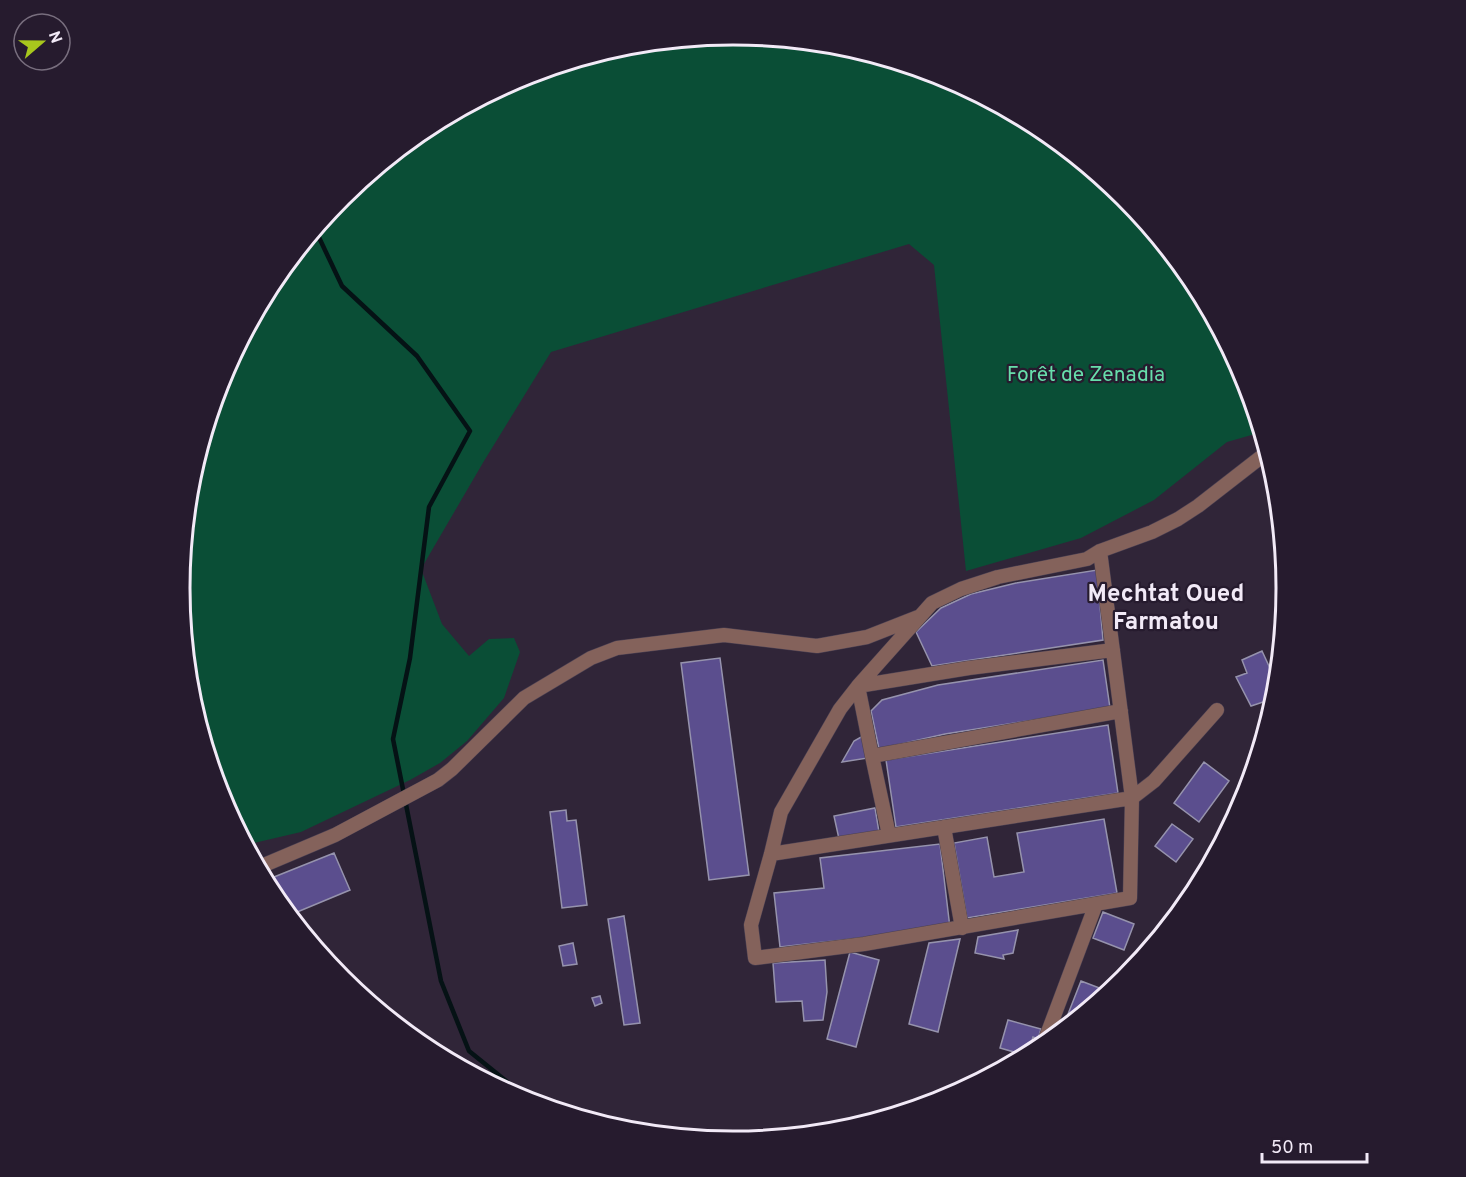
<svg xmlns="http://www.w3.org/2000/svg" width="1466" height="1177" viewBox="0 0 1466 1177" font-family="Overpass,sans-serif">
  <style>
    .green { fill: #0a4e36 }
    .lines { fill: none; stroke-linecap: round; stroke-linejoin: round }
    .stream { stroke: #051215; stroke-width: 4.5 }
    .building { fill: #5b4e8e; stroke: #9693ad; stroke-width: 1.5 }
    .street-casing { stroke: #4b4153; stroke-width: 15 }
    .street { stroke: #84625b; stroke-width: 14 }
    .labels { text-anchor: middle; stroke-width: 4.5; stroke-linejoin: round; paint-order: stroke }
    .park-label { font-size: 21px; fill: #67deab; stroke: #261b2e }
    .quarter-label { font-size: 24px; font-weight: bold; fill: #f2eaf7; stroke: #261b2e }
    .rim { fill: none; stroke: #f2eaf7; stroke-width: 3 }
  </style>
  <rect width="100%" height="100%" fill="#302538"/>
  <path class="green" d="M733,35L841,45L945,77L1041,128L1125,197L1194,281L1245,377L1262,432L1227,442L1154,500L1081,538L966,571L934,265L909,244L551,352L484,461L421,569L442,624L469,656L489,639L514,638L520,652L504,698L467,741L440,763L410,780L301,832L245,845L221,800L190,696L179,588L190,480L221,376L273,280L342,197L426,128L521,77L625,45Z"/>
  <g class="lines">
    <path class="stream" d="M315,229L342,286L417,356L470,431L429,507L410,658L393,739L441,981L469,1051L536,1105"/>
  </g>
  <path class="building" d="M1097,570L1103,640L932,666L916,632L941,608L971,594L1016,583Z
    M1262,651L1275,679L1278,676L1276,697L1273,708L1266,701L1251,706L1236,677L1247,673L1242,660Z
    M720,658L749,875L709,880L681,663Z
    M1103,660L1110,708L945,734L879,749L871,711L882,700L938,685Z
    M1108,725L1118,793L896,827L886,760Z
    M863,736L868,758L842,762L854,741Z
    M1204,762L1229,781L1199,822L1174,803Z
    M875,808L879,832L839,839L834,816Z
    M566,810L567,821L576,820L587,905L562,908L550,812Z
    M1104,819L1117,893L967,918L954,843L987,837L994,877L1024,872L1017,833Z
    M1172,824L1193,839L1176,862L1155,846Z
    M940,844L950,928L780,947L774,893L824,888L820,858Z
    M334,853L350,890L290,915L274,877Z
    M1103,912L1134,924L1124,950L1093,938Z
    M624,916L640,1023L624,1025L608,919Z
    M1018,930L1013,953L1003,955L1004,959L975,953L978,937Z
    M960,939L938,1032L909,1024L929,943Z
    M573,943L577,964L563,966L559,946Z
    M850,952L879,960L856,1047L827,1039Z
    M825,960L827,992L823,1020L804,1021L802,1001L776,1002L773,963Z
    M1081,981L1110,992L1061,1032Z
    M600,996L602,1003L595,1006L592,998Z
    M1008,1020L1041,1029L1038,1039L1033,1037L1028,1056L1000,1048Z"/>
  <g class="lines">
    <g class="street-casing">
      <path id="street" d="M1100,551L1132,798L1130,898L864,944L755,958L751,925L771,854L781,812L840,709L858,686L932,603L961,589L998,577L1087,559L1100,551L1152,532L1178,519L1198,506L1261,457L1268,453
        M872,756L858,686L969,668L1113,650
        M944,827L962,928
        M889,835L872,756L1121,711
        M771,854L1132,798L1154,781L1217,710
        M257,868L335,835L438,780L452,769L524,698L591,658L617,648L724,635L817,646L867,637L918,617
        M1042,1048L1096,904"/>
    </g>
    <use href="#street" class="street"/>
  </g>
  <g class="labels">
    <g class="park-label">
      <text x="1086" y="381">Forêt de Zenadia</text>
    </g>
    <g class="quarter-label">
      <text x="1166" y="601">Mechtat Oued<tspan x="1166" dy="28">Farmatou</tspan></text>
    </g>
  </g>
  <path d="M0 0H1466V1177H0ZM190 588a543 543 0 1 1 1086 0a543 543 0 1 1-1086 0Z" fill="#261b2e" fill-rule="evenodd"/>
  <path class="rim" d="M190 588a543 543 0 1 1 1086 0a543 543 0 1 1-1086 0Z"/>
  <g transform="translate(42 42) rotate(70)"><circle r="28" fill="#261b2e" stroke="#786e7e" stroke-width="1.5"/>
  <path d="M0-4.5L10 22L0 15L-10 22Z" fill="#a8c71d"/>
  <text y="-9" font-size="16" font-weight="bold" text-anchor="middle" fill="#f2eaf7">N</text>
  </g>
  <path d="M1262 1153v9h105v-9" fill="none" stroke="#f2eaf7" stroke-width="3"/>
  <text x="1271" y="1153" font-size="18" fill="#f2eaf7" stroke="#261b2e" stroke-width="4.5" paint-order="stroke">50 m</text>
</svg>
